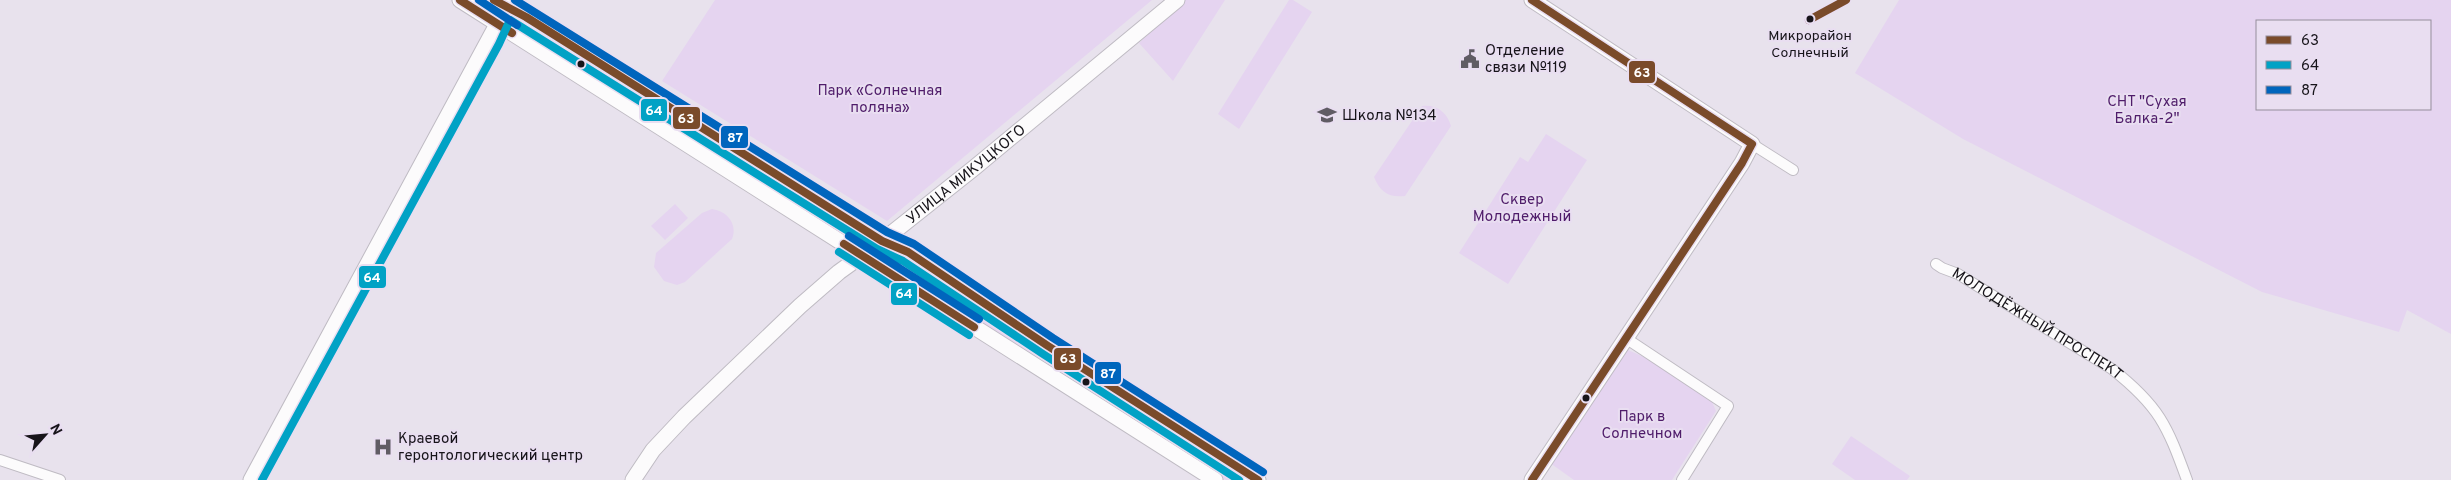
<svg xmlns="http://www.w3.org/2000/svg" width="2451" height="480" viewBox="0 0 2451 480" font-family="Overpass,sans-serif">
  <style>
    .green { fill: #e5d4f0; fill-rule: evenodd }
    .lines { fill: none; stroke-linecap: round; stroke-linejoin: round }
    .street-casing { stroke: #bfbbc3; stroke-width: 12 }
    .secondary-casing { stroke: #bfbbc3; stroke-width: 17 }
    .street { stroke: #fcfbfc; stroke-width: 10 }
    .secondary { stroke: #fcfbfc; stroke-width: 15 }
    .bus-1-casing { stroke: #e9def1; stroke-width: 11 }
    .bus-2-casing { stroke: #e9def1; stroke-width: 11 }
    .bus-3-casing { stroke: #e9def1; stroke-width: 11 }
    .bus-1 { stroke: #7a4b2a; stroke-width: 8 }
    .bus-2 { stroke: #01a2c5; stroke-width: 8 }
    .bus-3 { stroke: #0065bd; stroke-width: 8 }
    .bus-dot { fill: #17141a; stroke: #e9def1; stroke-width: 2 }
    .labels { text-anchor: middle; stroke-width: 4; stroke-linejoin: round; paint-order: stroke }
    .bus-label { font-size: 14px; fill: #17141a; stroke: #e9def1 }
    .poi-label { font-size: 15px; fill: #17141a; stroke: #e9def1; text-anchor: start }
    .park-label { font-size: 15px; fill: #4f1c6a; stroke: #e9def1 }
    .street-label { font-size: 15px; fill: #17141a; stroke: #e9def1 }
    .line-badge { stroke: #e9def1; stroke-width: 2 }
    .badge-label { font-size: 14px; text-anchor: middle; font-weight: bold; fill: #fff }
  </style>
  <rect width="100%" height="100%" fill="#e8e2ed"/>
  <path class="green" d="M715,0H1152L887,221L662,81Z
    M1185,0H1225L1173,81L1139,43Z
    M1289,0H1293L1312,12L1239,129L1218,114Z
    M1899,0H2451V334L2407,310L2399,332L2262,292L1963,139L1855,73ZM2430,21V109H2257V21Z
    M526,27L864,238V246H857L526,33L523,29Z
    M1422,106C1436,104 1447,112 1451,126L1405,196C1389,198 1380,192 1374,177Z
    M1546,134L1587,160L1508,284L1459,253L1520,157L1528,162Z
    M675,204L688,218L665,240L651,226Z
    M712,209C727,211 738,224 732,239L685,282L677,285L664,281L654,267L656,253L702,213Z
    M897,256L1124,402L1127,406V410L1121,411L888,264Z
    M1628,350L1646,358L1711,400L1716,411L1672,480H1574L1550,463L1622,353Z
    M1143,418H1147L1179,438L1173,446L1144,426L1141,420Z
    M1851,436L1910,476L1907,480H1855L1832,464Z
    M1183,440L1246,480H1226L1178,448Z"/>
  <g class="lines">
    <g class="street-casing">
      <g id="street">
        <path d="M1752,144L1793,170"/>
        <path id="s1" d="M1936,264L1942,268L1958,274L2112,369C2159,406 2167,425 2187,480"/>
        <path d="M1627,339L1728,406L1682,480"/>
        <path d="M0,460L60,480"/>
      </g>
    </g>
    <g class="secondary-casing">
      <g id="secondary">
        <path d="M460,0L1215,480"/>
        <path d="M494,0L526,17L882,241L908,252L1048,346L1258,480"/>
        <path d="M251,480L501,17"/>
        <path id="s2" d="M633,480L653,450L684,417L800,306L839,272L882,241L974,168L1177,0"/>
        <path d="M1532,480L1742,163L1752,144L1532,0"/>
      </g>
    </g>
    <use href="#street" class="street"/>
    <use href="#secondary" class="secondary"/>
    <g class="bus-1-casing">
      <path id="bus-1" d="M460,0L512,33
        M494,0L526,17L882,241L908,252L1048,346L1258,480
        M1532,0L1752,144
        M1809,20L1846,0
        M844,244L974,327
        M1532,480L1742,163L1752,144"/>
    </g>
    <g class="bus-2-casing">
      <path id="bus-2" d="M839,252L969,335
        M262,480L499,44L510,20L877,249L903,261L1043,354L1239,480"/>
    </g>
    <g class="bus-3-casing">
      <path id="bus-3" d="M479,0L517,25
        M515,0L887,232L914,244L1053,338L1263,472
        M849,236L979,319"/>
    </g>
    <use href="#bus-1" class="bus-1"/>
    <use href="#bus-2" class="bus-2"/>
    <use href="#bus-3" class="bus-3"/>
  </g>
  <defs>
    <g id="civic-bare" transform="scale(1.5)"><path d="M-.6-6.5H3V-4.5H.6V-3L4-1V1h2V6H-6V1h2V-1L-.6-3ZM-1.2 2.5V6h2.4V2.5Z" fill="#605c64" stroke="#e9def1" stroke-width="2.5" paint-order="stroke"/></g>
    <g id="school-bare" transform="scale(1.5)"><path d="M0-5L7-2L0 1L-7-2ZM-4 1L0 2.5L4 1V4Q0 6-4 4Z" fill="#605c64" stroke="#e9def1" stroke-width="2.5" paint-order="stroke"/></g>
    <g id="hospital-bare" transform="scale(1.5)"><path d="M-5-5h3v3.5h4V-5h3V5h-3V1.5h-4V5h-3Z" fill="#605c64" stroke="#e9def1" stroke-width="2.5" paint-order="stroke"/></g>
  </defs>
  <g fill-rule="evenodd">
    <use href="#civic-bare" x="1470" y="59"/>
    <use href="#school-bare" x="1327" y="115"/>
    <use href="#hospital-bare" x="383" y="447"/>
  </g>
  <g class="bus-dot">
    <circle cx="1810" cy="19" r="4.5"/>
    <circle cx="581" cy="64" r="4.5"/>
    <circle cx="1086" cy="382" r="4.5"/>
    <circle cx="1586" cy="398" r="4.5"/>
  </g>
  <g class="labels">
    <g class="bus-label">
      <text x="1810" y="40">Микрорайон<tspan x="1810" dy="17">Солнечный</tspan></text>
    </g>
    <g class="poi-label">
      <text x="1485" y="55">Отделение<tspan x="1485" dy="17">связи №119</tspan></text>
      <text x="1342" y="120">Школа №134</text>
      <text x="398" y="443">Краевой<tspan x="398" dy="17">геронтологический центр</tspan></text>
    </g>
    <g class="park-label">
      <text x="880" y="95">Парк «Солнечная<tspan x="880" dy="17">поляна»</tspan></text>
      <text x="2147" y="106">СНТ "Сухая<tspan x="2147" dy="17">Балка-2"</tspan></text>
      <text x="1522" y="204">Сквер<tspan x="1522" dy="17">Молодежный</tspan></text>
      <text x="1642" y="421">Парк в<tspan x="1642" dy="17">Солнечном</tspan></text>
    </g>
    <g class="street-label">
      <text dy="5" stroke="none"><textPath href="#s2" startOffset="454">УЛИЦА МИКУЦКОГО</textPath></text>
      <text dy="5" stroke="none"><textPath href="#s1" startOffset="118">МОЛОДЁЖНЫЙ ПРОСПЕКТ</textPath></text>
    </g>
  </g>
  <g class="line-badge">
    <rect x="1628" y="60" width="28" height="24" rx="5" fill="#7a4b2a"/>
    <rect x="640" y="98" width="28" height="24" rx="5" fill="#01a2c5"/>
    <rect x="672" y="106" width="29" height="24" rx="5" fill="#7a4b2a"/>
    <rect x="720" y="125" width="29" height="24" rx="5" fill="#0065bd"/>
    <rect x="358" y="265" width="29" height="24" rx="5" fill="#01a2c5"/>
    <rect x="890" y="282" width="28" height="24" rx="5" fill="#01a2c5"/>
    <rect x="1053" y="347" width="29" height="24" rx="5" fill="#7a4b2a"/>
    <rect x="1094" y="361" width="28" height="24" rx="5" fill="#0065bd"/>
  </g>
  <g class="badge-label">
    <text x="1642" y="77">63</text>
    <text x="654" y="115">64</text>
    <text x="686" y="123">63</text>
    <text x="735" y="142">87</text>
    <text x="372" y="282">64</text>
    <text x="904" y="298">64</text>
    <text x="1068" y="363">63</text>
    <text x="1108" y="378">87</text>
  </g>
  <rect x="2256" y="20" width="175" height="90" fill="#e9def1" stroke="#958d9b"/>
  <rect x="2266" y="36" width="25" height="8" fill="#7a4b2a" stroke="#958d9b"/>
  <text x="2301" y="45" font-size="15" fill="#17141a">63</text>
  <rect x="2266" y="61" width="25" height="8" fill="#01a2c5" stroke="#958d9b"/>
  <text x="2301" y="70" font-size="15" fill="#17141a">64</text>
  <rect x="2266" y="86" width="25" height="8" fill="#0065bd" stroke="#958d9b"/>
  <text x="2301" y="95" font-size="15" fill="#17141a">87</text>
  <g transform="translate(45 435) rotate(63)" stroke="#e9def1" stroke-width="4" paint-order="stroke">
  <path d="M0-4L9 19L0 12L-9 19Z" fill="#17141a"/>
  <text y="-8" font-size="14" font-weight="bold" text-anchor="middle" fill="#17141a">N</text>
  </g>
</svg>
